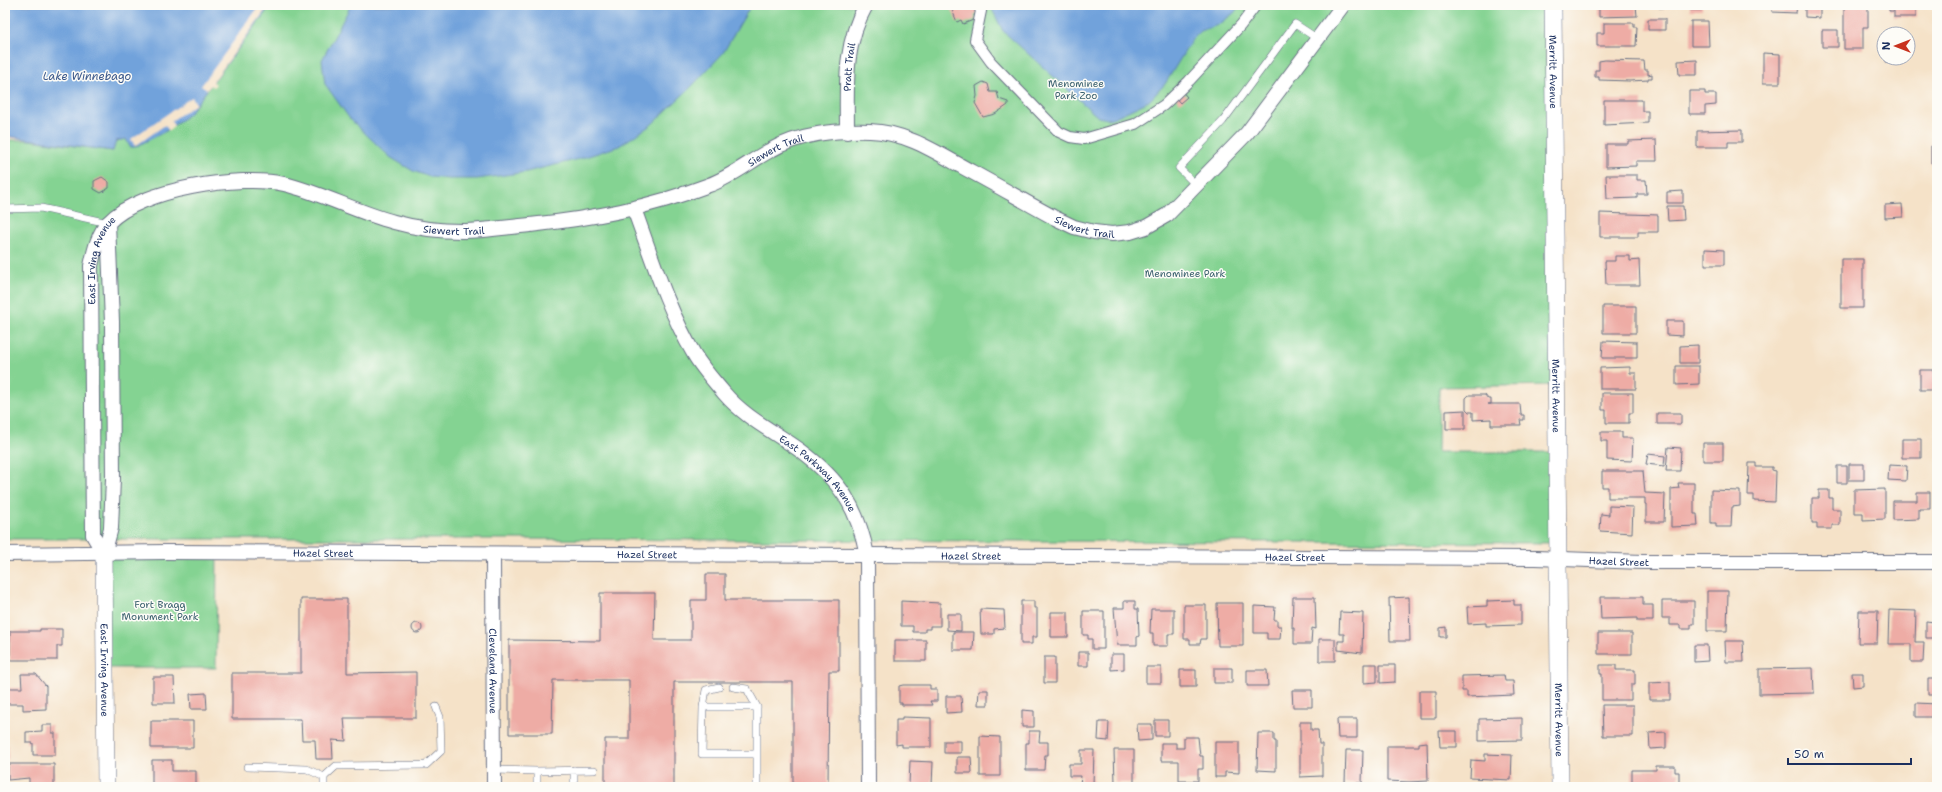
<svg xmlns="http://www.w3.org/2000/svg" width="1942" height="792" viewBox="0 0 1942 792" font-family="'Shantell Sans',sans-serif">
  <style>
    .green { fill: #84d392; stroke: #508178 }
    .water { fill: #71a2db; stroke: #46689c }
    .pier { fill: #f5e2c8 }
    .building { fill: #eeaca5 }
    .lines { fill: none; stroke-linecap: round; stroke-linejoin: round }
    .service-casing { stroke: #676e83; stroke-width: 8 }
    .pedestrian-casing { stroke: #676e83; stroke-width: 12 }
    .minor-casing { stroke: #676e83; stroke-width: 16 }
    .tertiary-casing { stroke: #676e83; stroke-width: 18 }
    .service { stroke: #fff; stroke-width: 7 }
    .pedestrian { stroke: #fff; stroke-width: 10 }
    .minor { stroke: #fff; stroke-width: 14 }
    .tertiary { stroke: #fff; stroke-width: 17 }
    .labels { text-anchor: middle; stroke-width: 3; stroke-linejoin: round; paint-order: stroke }
    .street-label { font-size: 10px; fill: #1b2f5e; stroke: #fdfcf7 }
    .park-label { font-size: 10px; fill: #3a606e; stroke: #fdfcf7 }
    .water-label { font-size: 11px; font-style: italic; fill: #39578a; stroke: #fdfcf7 }
  </style>
  <rect width="100%" height="100%" fill="#fdfcf7"/>
  <filter id="ink" filterUnits="userSpaceOnUse"><feTurbulence type="fractalNoise" baseFrequency=".025" numOctaves="2"/><feDisplacementMap in="SourceGraphic" scale="8" xChannelSelector="R" yChannelSelector="G"/><feConvolveMatrix kernelMatrix="1 2 1 2 8 2 1 2 1" color-interpolation-filters="sRGB"/></filter>
  <filter id="wash" filterUnits="userSpaceOnUse"><feTurbulence type="fractalNoise" baseFrequency=".012" numOctaves="4" result="noise"/><feDisplacementMap in="SourceGraphic" scale="16" xChannelSelector="R" yChannelSelector="G"/><feGaussianBlur stdDeviation="0.9" result="paint"/><feColorMatrix in="noise" values="0 0 0 0 0 0 0 0 0 0 0 0 0 0 0 0 0 1.4 0 .05"/><feComposite in="paint" operator="in"/></filter>
  <g filter="url(#wash)">
    <rect width="100%" height="100%" fill="#f5e2c8"/>
    <path class="green" d="M271,5H1544L1558,385L1439,387L1438,452H1558V543L488,539H5V140H28L113,151L115,141L166,131L189,114Z
      M217,552L216,668H105L104,554Z"/>
    <path class="water" d="M5,5H271L189,114L166,131L135,147H130L126,139L116,141L113,151L5,136Z
      M351,5H751L723,53L691,87L651,125L619,146L579,159L526,172L477,179H449L430,177L413,171L390,157L350,119L325,84L322,60Z
      M990,5H1240L1234,13L1218,25L1200,31L1193,38L1165,84L1149,101L1115,117L1108,119L1098,117L1003,31Z"/>
    <path class="pier" d="M260,5H273L270,10L267,8L213,82L216,84L213,87L211,85L207,90L201,86Z
      M192,97L196,104L171,121L174,126L169,131L165,125L135,146L131,139Z"/>
    <g id="blocks">
      <path class="building" d="M950,5H974L978,13L974,15L976,19L963,24L961,20L957,22Z
        M1599,5H1636L1637,16L1599,17Z
        M1659,5H1675V7L1659,8Z
        M1690,5H1702V10H1690Z
        M1772,5H1797L1796,13L1772,12Z
        M1805,5H1820V18L1805,17Z
        M1844,5H1868V27H1863V49H1844Z
        M1889,5H1916V17H1894V11H1889Z
        M1648,19H1665V30H1648Z
        M1691,21H1708L1709,46H1691Z
        M1604,23H1634V27H1637L1636,46H1597V33H1604Z
        M1822,30H1838V47H1822Z
        M1763,53L1780,54V83H1763Z
        M1886,58H1904V62H1886Z
        M1605,60L1644,61L1645,70H1648V75L1652,74V78H1648V80L1630,81L1599,80V77H1595V70H1599V61Z
        M1697,60V75H1679L1678,61Z
        M983,82L988,84L990,92H997L999,99L1008,102V105L995,114L983,117L975,103L977,96L976,86Z
        M1181,90L1187,97L1180,103L1174,96Z
        M1689,91H1705V94H1716V105L1705,106V114H1689Z
        M1604,100H1642V111H1648V123L1604,125Z
        M1742,130V142H1728V147H1697V131Z
        M1656,140L1657,161H1636V166L1606,167V144H1628V141Z
        M1931,146H1937V163H1931Z
        M1606,175H1637V180H1646L1647,194H1637V198L1607,199Z
        M102,177L109,182V188L101,193L94,189V181Z
        M1683,191V203H1667V192Z
        M1902,204L1903,217L1885,218V205Z
        M1667,206H1683L1684,220L1668,221Z
        M1600,213L1658,215V232H1638V237H1600Z
        M1705,249L1724,250V265H1705Z
        M1615,256H1630V261L1639,260L1640,285H1606L1605,261H1615Z
        M1841,259H1863V308H1841Z
        M1603,306H1636V333H1603Z
        M1666,321H1683V336L1666,335Z
        M1603,341L1637,342V358H1602Z
        M1698,345V363H1680V346Z
        M1676,366H1699V384L1676,385Z
        M1630,367V373H1636V389H1600V368Z
        M1920,370H1937V390H1920Z
        M1602,393H1633V413H1629V423H1606V410H1602Z
        M1469,395H1485L1488,399H1491V404H1488H1520L1521,415H1524V420H1520L1521,425H1491V419L1473,420V412H1469L1466,409V398Z
        M1465,410V429H1446V411Z
        M1657,413H1681V424H1657Z
        M1601,432H1622V438H1633L1632,461L1607,460V441H1601Z
        M1902,439H1921V458H1902Z
        M1703,443H1723V461H1703Z
        M1668,447L1681,448L1680,471H1666Z
        M1648,454L1665,456L1664,466L1646,464Z
        M1749,463H1756V467H1772V470L1776,471L1775,502L1754,501V495H1748Z
        M1849,464H1864V480H1849Z
        M1889,465L1907,466L1906,481L1888,480Z
        M1837,466H1847V483H1837Z
        M1602,471H1643L1645,493L1665,494L1664,522H1646V504H1645V498H1608V487H1602Z
        M1678,483H1694V514H1697L1698,526L1671,527V489L1679,488Z
        M1885,489V519L1863,520V513H1854V490Z
        M1711,490L1740,491V506L1732,507L1731,527H1716V523H1711Z
        M1819,490H1829V498H1832V509H1840V525H1832V529H1817V523H1812V498H1819Z
        M1917,492H1930V509H1919V519L1893,520V501H1917Z
        M1609,506L1633,507L1632,533L1600,531L1601,514L1609,515Z
        M706,574H725V600H839V671H829L828,787H793V682H674V787H605V739H629V680H553L552,734H509V640L600,641V593H655L654,640H691V600H706Z
        M1707,591H1728L1727,631H1707Z
        M1293,597H1315L1316,629L1312,628L1311,644H1294V628H1292Z
        M1409,597L1410,641H1390L1389,598Z
        M1600,597H1643V605H1653V621H1637V618L1601,619Z
        M301,599H347V673L416,672V718H344L346,741L332,740L333,759H316L315,740H302L301,719H232V673H301Z
        M1514,600V605H1521V625L1486,626V623L1468,624L1467,607L1487,606V601Z
        M901,601L940,603V626H930V629H925V632H913V626H901Z
        M1021,601H1034V608H1037V637H1032V644H1021Z
        M1124,601H1135V609H1138L1139,636L1137,637V645H1117L1114,608H1124Z
        M1662,601H1694V624H1691V629H1680V625H1670V618H1662Z
        M1217,603H1243V646H1218Z
        M1184,605H1206V639H1201L1200,644H1190V639H1184Z
        M1254,606L1275,607L1274,620H1277V626H1281L1280,639H1267V633H1254Z
        M980,609L1004,610L1005,628L994,629V634H981Z
        M1151,609H1174V634H1168V646H1153V633H1150Z
        M1934,609H1937L1935,638H1926V621L1934,622Z
        M1889,610L1916,611L1915,642H1924L1923,662H1911V644H1888Z
        M1083,611H1104V649H1092V639H1088V635H1083Z
        M1859,611H1878L1877,643H1858Z
        M1051,612H1068V637H1051Z
        M1340,612L1363,613L1362,653L1338,650V641H1344V634H1339Z
        M947,614H961V631L947,630Z
        M412 628a5 5 0 1 1 10 0a5 5 0 1 1-10 0Z
        M1446,627V637H1440V628Z
        M40,629H62V646H57V660H10V631H40Z
        M953,632H974L973,650H953Z
        M1598,633H1632V654H1598Z
        M1319,639H1335V661H1319Z
        M895,640H926V661H895Z
        M1725,641H1743L1744,662H1726Z
        M1694,645H1707L1708,661L1694,662Z
        M1078,652H1088V666H1078Z
        M1111,654H1124V669L1111,670Z
        M1044,657H1055V683H1044Z
        M1364,664H1377V682L1364,683Z
        M1380,665H1395V682L1380,683Z
        M1600,665H1616V670H1635V685H1631V700H1602V674H1600Z
        M1146,667H1161V683H1146Z
        M1214,668H1232V683H1214Z
        M1813,668L1814,693L1759,694V669Z
        M1180,670H1196V687H1180Z
        M1247,670H1267L1268,686H1247Z
        M1852,673H1863V686L1853,687Z
        M21,674H36L46,686V709L23,710V704H5V688H22Z
        M1504,675L1505,681H1513L1514,695L1467,697V691H1462V676Z
        M153,677H174L175,703H153Z
        M1928,679H1937V695H1928Z
        M1670,682V700H1649V683Z
        M903,685H930V689H937V701H930L932,705H902V703H899V686Z
        M979,690H988V705H978Z
        M1292,690H1312V707H1293Z
        M1419,691H1436V718H1419Z
        M206,693L207,709H191L190,694Z
        M946,696H961L962,712L946,713Z
        M1916,703L1937,704V717H1916Z
        M1602,705H1633V736H1603Z
        M1022,710L1034,711V727H1022Z
        M902,717L931,718V747H902V744L896,745V720H902Z
        M1522,718V740L1479,741V719Z
        M1337,719H1357V738H1338Z
        M1155,720H1168V736H1155Z
        M151,721H193V748H151Z
        M1099,722H1109L1108,741L1098,740Z
        M1300,722H1311V730H1318L1319,744H1322V776L1300,777Z
        M1137,724H1152V740L1138,741Z
        M42,725H52V733H55V755H33V743H26V732L42,731Z
        M1029,731H1040L1039,742H1048V755H1045L1044,770H1026V743H1029Z
        M1439,731H1457V747H1440Z
        M1666,732V748L1650,749L1649,733Z
        M1258,733H1274V741H1276V771L1257,770Z
        M980,736L1000,737V776H980Z
        M1184,737H1198L1200,756H1203V769H1198V781H1179V761H1161V743H1176V748H1184Z
        M944,741H961V753H944Z
        M1215,742H1239V773L1225,772V777H1215Z
        M1427,742L1428,781L1409,782L1387,781V746H1419V743Z
        M5,745H8V759H5Z
        M1081,750H1094L1093,785H1080L1081,776H1069V764H1081Z
        M1114,750H1134V783H1115Z
        M1346,750H1363L1362,783H1345Z
        M1485,754L1512,755L1511,780L1470,778L1471,760L1485,761Z
        M957,757H971L972,773H957Z
        M152,760H172V771H196V787H152Z
        M910,761L933,762L932,786L909,785Z
        M8,764H54V786L37,787V785H29V778L8,780Z
        M1656,766H1675V772H1679V787H1632V770H1656Z"/>
    </g>
  </g>
  <g filter="url(#ink)">
    <use href="#blocks" fill-opacity="0" stroke="#676e83" stroke-width="1"/>
    <g class="lines">
      <g class="service-casing">
        <path id="service" d="M1196,185L1179,168L1223,121L1295,24L1318,39
          M5,209L41,208L108,223
          M733,687L747,689L757,707
          M703,707L706,690L719,687
          M247,767L307,769L324,777
          M494,770L537,771V787
          M574,770V785
          M537,771L594,770
          M324,787V777L336,766L426,765L441,751L440,717L436,707
          M757,787V707H703L702,754H757"/>
      </g>
      <g class="pedestrian-casing">
        <path id="pedestrian" d="M978,5L981,11L975,40L991,62L1059,132L1070,137L1084,139L1135,124L1164,105L1189,81L1241,25L1256,5"/>
      </g>
      <g class="minor-casing">
        <g id="minor">
          <path id="s1" d="M847,132C847,86 843,46 866,5"/>
          <path id="s2" d="M634,209C652,258 668,310 694,354C702,368 714,381 724,393C745,418 775,432 801,451C840,480 858,508 867,555L868,787"/>
          <path id="s3" d="M5,554L166,552L1536,558L1642,562H1937"/>
          <path id="s4" d="M104,554L93,535L91,266C94,252 98,233 109,222C140,189 241,174 284,184C322,193 356,212 394,222C415,228 439,231 462,231C484,231 507,227 530,225C595,218 648,208 709,185C731,177 749,162 769,151C800,133 835,130 870,131C908,132 940,155 972,172C1000,187 1027,203 1055,218L1074,227L1094,232L1112,234L1130,232L1146,227L1167,215L1247,133L1343,5"/>
          <path d="M104,554L111,528L113,479L112,322L108,223"/>
          <path id="s5" d="M493,554L494,787"/>
        </g>
      </g>
      <g class="tertiary-casing">
        <g id="tertiary">
          <path id="s6" d="M1553,5L1560,787"/>
          <path id="s7" d="M104,554L106,787"/>
        </g>
      </g>
      <use href="#service" class="service"/>
      <use href="#pedestrian" class="pedestrian"/>
      <use href="#minor" class="minor"/>
      <use href="#tertiary" class="tertiary"/>
    </g>
  </g>
  <g class="labels">
    <g class="street-label">
      <text dy="4" stroke="none"><textPath href="#s1" startOffset="65">Pratt Trail</textPath></text>
      <text dy="4" stroke="none"><textPath href="#s6" startOffset="67">Merritt Avenue</textPath></text>
      <text dy="4" stroke="none"><textPath href="#s4" startOffset="1036">Siewert Trail</textPath></text>
      <text dy="4" stroke="none"><textPath href="#s4" startOffset="1371">Siewert Trail</textPath></text>
      <text dy="4" stroke="none"><textPath href="#s4" startOffset="700">Siewert Trail</textPath></text>
      <text dy="4" stroke="none"><textPath href="#s4" startOffset="299">East Irving Avenue</textPath></text>
      <text dy="4" stroke="none"><textPath href="#s6" startOffset="391">Merritt Avenue</textPath></text>
      <text dy="4" stroke="none"><textPath href="#s2" startOffset="331">East Parkway Avenue</textPath></text>
      <text dy="4" stroke="none"><textPath href="#s3" startOffset="318">Hazel Street</textPath></text>
      <text dy="4" stroke="none"><textPath href="#s3" startOffset="642">Hazel Street</textPath></text>
      <text dy="4" stroke="none"><textPath href="#s3" startOffset="966">Hazel Street</textPath></text>
      <text dy="4" stroke="none"><textPath href="#s3" startOffset="1290">Hazel Street</textPath></text>
      <text dy="4" stroke="none"><textPath href="#s3" startOffset="1614">Hazel Street</textPath></text>
      <text dy="4" stroke="none"><textPath href="#s7" startOffset="116">East Irving Avenue</textPath></text>
      <text dy="4" stroke="none"><textPath href="#s5" startOffset="117">Cleveland Avenue</textPath></text>
      <text dy="4" stroke="none"><textPath href="#s6" startOffset="715">Merritt Avenue</textPath></text>
    </g>
    <g class="park-label">
      <text x="1076" y="87">Menominee<tspan x="1076" dy="12">Park Zoo</tspan></text>
      <text x="1185" y="277">Menominee Park</text>
      <text x="160" y="608">Fort Bragg<tspan x="160" dy="12">Monument Park</tspan></text>
    </g>
    <g class="water-label">
      <text x="87" y="80">Lake Winnebago</text>
    </g>
  </g>
  <rect width="1942" height="792" fill="none" stroke="#fdfcf7" stroke-width="20"/>
  <g transform="translate(1896 46) rotate(270)"><circle r="19" fill="#fdfcf7" stroke="#a3aaba"/>
  <path d="M0-3L7 15L0 10L-7 15Z" fill="#c8321e"/>
  <text y="-6" font-size="11" font-weight="bold" text-anchor="middle" fill="#1b2f5e">N</text>
  </g>
  <path d="M1788 758v6h123v-6" fill="none" stroke="#1b2f5e" stroke-width="2"/>
  <text x="1794" y="758" font-size="12" fill="#1b2f5e" stroke="#fdfcf7" stroke-width="3" paint-order="stroke">50 m</text>
</svg>
